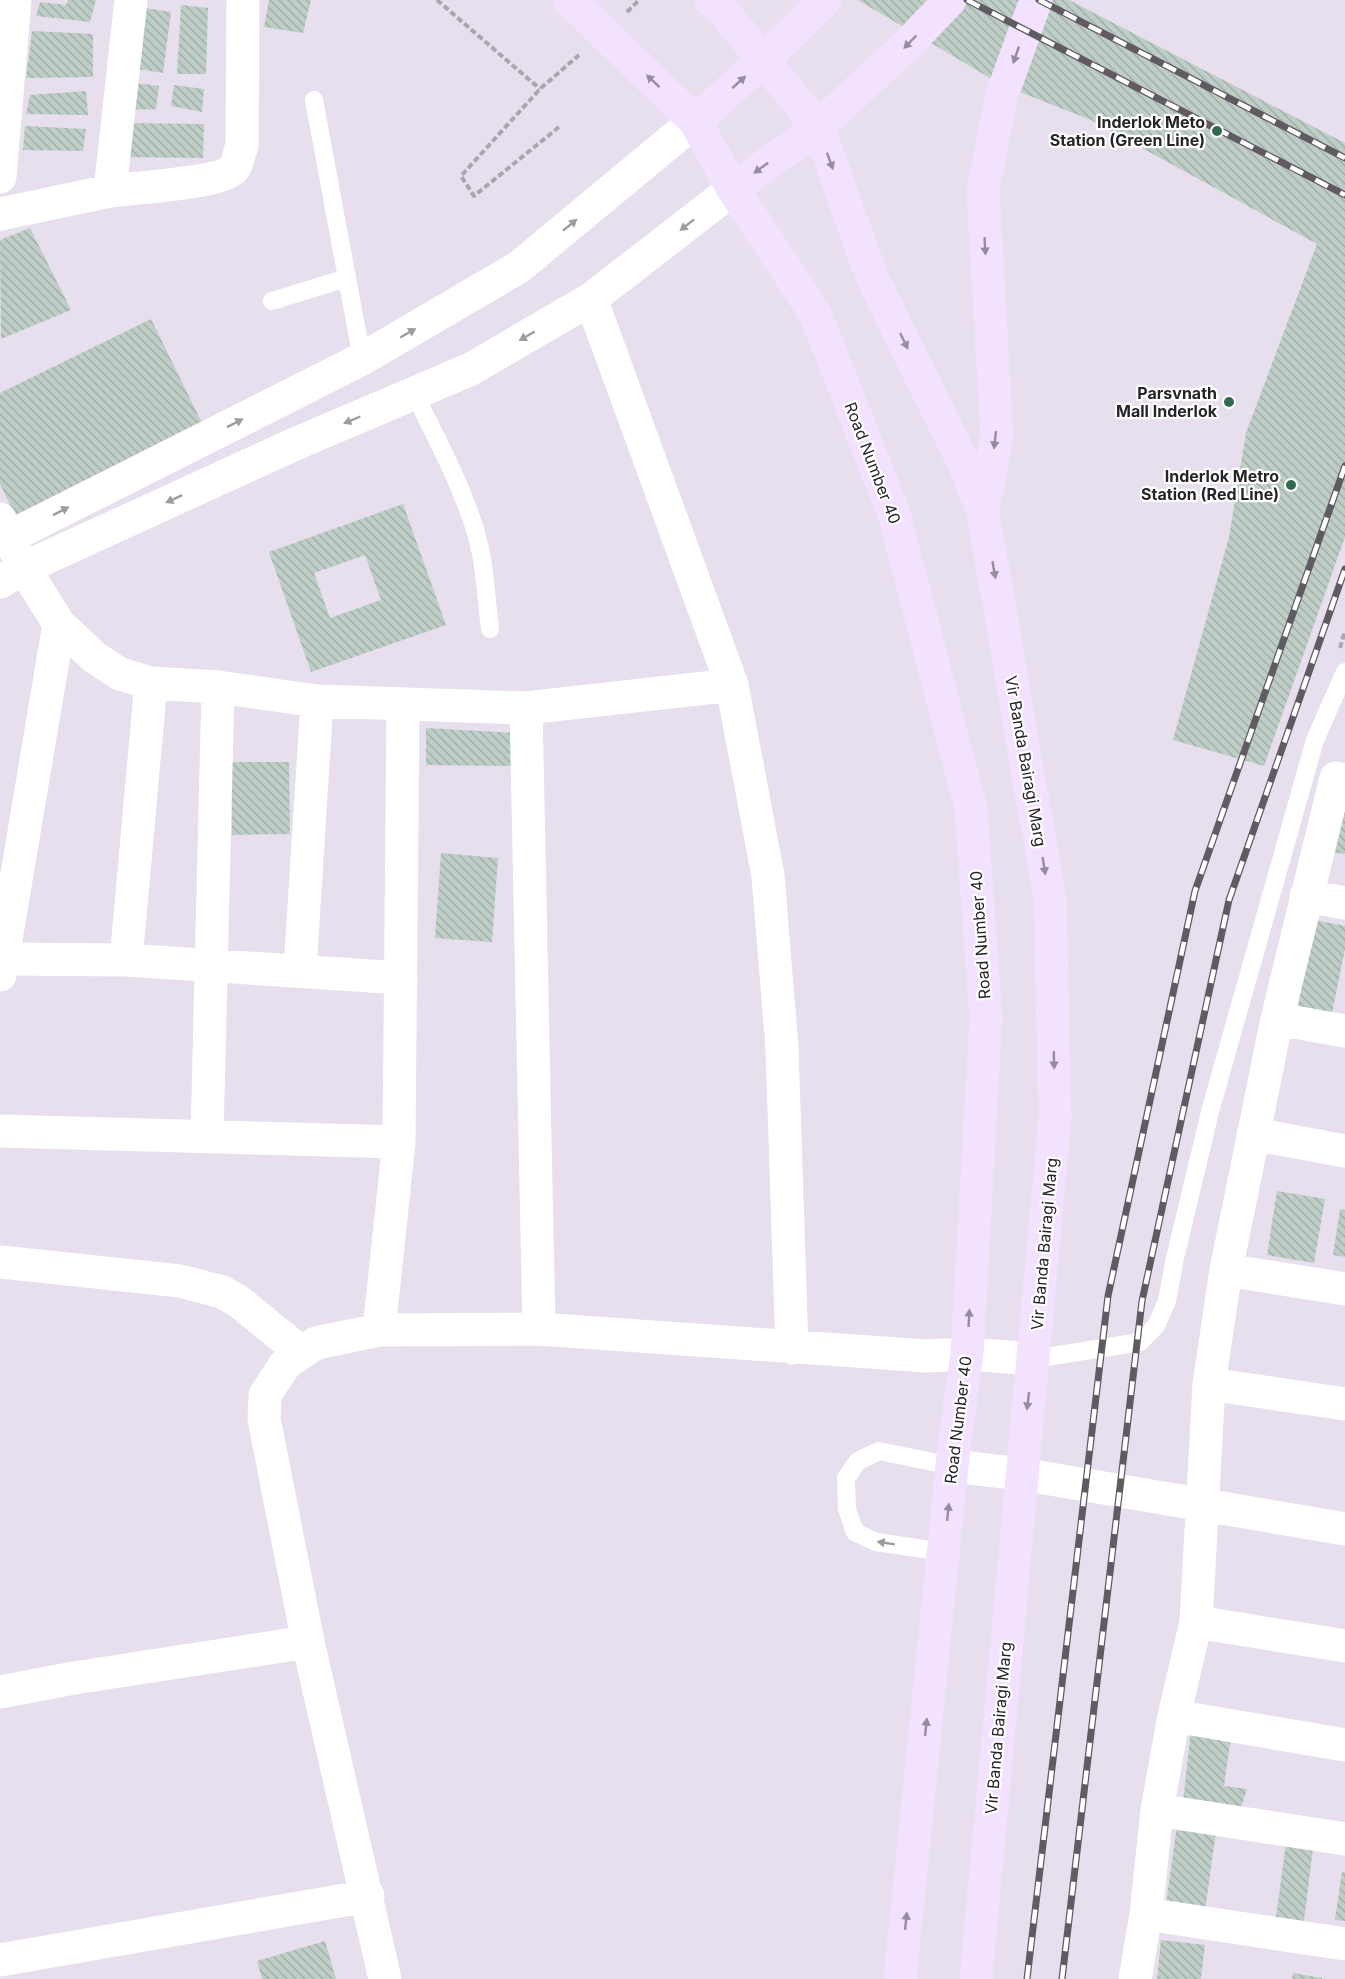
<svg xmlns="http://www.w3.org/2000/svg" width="1345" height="1979" viewBox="0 0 1345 1979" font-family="Inter,sans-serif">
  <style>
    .building { fill: url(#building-back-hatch); fill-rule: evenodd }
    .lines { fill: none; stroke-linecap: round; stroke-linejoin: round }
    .path { stroke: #aca5b0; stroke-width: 4; stroke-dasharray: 6 3; stroke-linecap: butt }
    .lane { stroke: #fff; stroke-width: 18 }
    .street { stroke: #fff; stroke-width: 33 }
    .secondary { stroke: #f3e2ff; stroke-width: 33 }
    .rail-casing { stroke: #605b63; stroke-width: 7 }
    .rail { stroke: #fff; stroke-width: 4.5; stroke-dasharray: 14; stroke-linecap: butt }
    .oneway { fill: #978c9f }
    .oneway2 { fill: #9e9c9f }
    .poi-dot { fill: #336950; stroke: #fff; stroke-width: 2 }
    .labels { text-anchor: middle; stroke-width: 4.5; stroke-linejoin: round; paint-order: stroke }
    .poi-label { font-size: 16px; font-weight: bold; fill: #272429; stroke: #fff; text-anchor: end }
    .street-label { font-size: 16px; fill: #272429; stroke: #fff }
  </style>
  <defs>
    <pattern id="building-back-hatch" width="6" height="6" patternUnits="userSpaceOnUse" patternTransform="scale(1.5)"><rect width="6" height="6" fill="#becdc5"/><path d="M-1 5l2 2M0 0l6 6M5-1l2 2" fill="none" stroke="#a3b0a9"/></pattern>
  </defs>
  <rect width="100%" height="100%" fill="#e7dfed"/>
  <path class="building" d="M68,0H96L90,22L36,16L40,2L66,5Z
    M269,0H311L303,33L264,27Z
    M858,0H1069L1345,143V537L1264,766L1173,740L1229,537L1246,433L1317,244L1091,120L1002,85Z
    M181,5L208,8L206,74H177Z
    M132,6L171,12L163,73L125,67Z
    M32,31L93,34V77L26,78Z
    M130,82L159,86L156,109L122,110Z
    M174,85L204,89L202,112L171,106Z
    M86,91L88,115L26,114L30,95Z
    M125,123L204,124L203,158L117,157Z
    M25,126L86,129L83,151L23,150Z
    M30,228L71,310L1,339L0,240Z
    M151,319L203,425L16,517L0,484V393Z
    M403,504L446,625L311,672L269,552ZM365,555L381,600L330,618L314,573Z
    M426,728L515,733L516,766L426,765Z
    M231,762H289L290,834L232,835Z
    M1345,809V854L1331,852Z
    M441,853L498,858L492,942L435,938Z
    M1315,920L1345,926V949L1332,1013L1298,1006Z
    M1277,1191L1325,1199L1314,1263L1267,1255Z
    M1340,1209L1345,1210V1257L1333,1255Z
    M1191,1730L1231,1736L1224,1786L1247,1789L1239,1813L1183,1802Z
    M1177,1825L1216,1831L1205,1911L1166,1904Z
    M1286,1843L1313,1848L1304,1921L1276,1917Z
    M1342,1872H1345V1921L1335,1920Z
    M1161,1940L1205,1945L1201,1979H1157Z
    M325,1941L336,1979H262L257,1961Z
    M1293,1973L1322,1978V1979H1292Z"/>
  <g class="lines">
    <path class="path" d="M437,0L540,89
      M627,12L639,0
      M559,127L474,196L461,176L540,89L579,55
      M1340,648L1345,631"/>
    <path class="lane" d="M314,100L362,359
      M272,301L347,278
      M414,393C436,438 462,485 476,533C485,564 486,597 490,629
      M1034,1359L1140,1342L1156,1326L1167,1301L1175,1258L1211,1108L1315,740L1345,672
      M944,1552L876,1542L855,1532L847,1509L846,1478L858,1461L879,1451L952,1466"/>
    <path class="street" d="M0,177L15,0
      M110,191C133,188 222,183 234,168C238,163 239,152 242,146L243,0
      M0,214L110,191L131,0
      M591,299L732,685L768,876L782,1048L792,1348
      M0,519L24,568L59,624L94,657L120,674L151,683L218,687L317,701L526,708L732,685
      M9,537L362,359L519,267L695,121
      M0,582L24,568L295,444L471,369L591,299L733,189
      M526,708L539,1329
      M1306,896L1345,903
      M3,959L126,960L401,978
      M126,960L151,683
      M300,970L317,701
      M0,975L59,624
      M1277,1019L1345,1031
      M0,1131L399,1142
      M1253,1134L1345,1151
      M207,1137L218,687
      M0,1262L180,1281L222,1292L238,1301L301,1352
      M1226,1270L1345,1289
      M379,1330L399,1142L403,705
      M1209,1384L1345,1404
      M952,1466L1021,1474L1345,1529
      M1196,1622L1345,1646
      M0,1692L74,1678L308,1642
      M1174,1716L1345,1745
      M1157,1810L1345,1839
      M1146,1914L1345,1944
      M0,1960L368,1896
      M385,1979L308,1642L264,1419L265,1395L286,1363L316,1343L379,1330L539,1329L926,1356L967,1354L1034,1359
      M1135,1979L1146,1914L1157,1810L1174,1716L1196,1622L1209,1384L1226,1270L1277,1019L1336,778L1345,780"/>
    <path class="secondary" d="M569,0L695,121L733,189L815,313L894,514L971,809L986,1017L967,1354L954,1446L900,1979
      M710,0L719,6L818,127L872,277L965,466L983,512L1050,901L1055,1117L976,1979
      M695,121L763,61L825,0
      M733,189L818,127L904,48L950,0
      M983,512L997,437L983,192L1001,98L1036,0"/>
    <g class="rail-casing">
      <path id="rail" d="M967,0L1345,195
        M1039,0L1345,158
        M1027,1979L1108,1296L1195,891L1345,466
        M1062,1979L1142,1301L1229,900L1345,569"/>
    </g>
    <use href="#rail" class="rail"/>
  </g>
  <defs><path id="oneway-solid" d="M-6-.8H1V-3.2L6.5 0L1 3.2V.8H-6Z" transform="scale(1.5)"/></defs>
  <g class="oneway">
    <use href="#oneway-solid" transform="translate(910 42) rotate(134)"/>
    <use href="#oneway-solid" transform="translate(1016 55) rotate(109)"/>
    <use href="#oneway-solid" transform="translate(653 81) rotate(-137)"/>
    <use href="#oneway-solid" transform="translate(739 82) rotate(-42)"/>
    <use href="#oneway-solid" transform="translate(830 161) rotate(70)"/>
    <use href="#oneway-solid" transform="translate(761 168) rotate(144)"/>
    <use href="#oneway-solid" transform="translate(985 246) rotate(87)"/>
    <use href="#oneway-solid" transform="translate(904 341) rotate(64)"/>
    <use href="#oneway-solid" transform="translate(995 440) rotate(96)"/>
    <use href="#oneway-solid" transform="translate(994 570) rotate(80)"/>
    <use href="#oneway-solid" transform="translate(1044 866) rotate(81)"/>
    <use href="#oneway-solid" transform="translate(1054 1060) rotate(89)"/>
    <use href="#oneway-solid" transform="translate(969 1318) rotate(-87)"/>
    <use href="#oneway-solid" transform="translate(1028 1401) rotate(97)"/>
    <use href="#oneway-solid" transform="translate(948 1512) rotate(-84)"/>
    <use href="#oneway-solid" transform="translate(926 1727) rotate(-84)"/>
    <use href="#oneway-solid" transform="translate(906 1921) rotate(-84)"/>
  </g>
  <g class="oneway2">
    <use href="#oneway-solid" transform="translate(570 225) rotate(-39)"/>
    <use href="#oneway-solid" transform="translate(687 225) rotate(142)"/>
    <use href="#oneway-solid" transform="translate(408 333) rotate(-30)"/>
    <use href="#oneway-solid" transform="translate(527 336) rotate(150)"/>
    <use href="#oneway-solid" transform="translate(352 420) rotate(157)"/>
    <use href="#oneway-solid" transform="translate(235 423) rotate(-27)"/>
    <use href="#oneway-solid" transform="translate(174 499) rotate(155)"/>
    <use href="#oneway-solid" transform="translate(61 511) rotate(-27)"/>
    <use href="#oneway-solid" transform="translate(886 1543) rotate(-171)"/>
  </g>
  <g class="poi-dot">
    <circle cx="1217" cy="131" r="6"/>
    <circle cx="1229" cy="402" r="6"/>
    <circle cx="1291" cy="485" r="6"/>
  </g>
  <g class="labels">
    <g class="poi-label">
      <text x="1205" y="128">Inderlok Meto<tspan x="1205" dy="18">Station (Green Line)</tspan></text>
      <text x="1217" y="399">Parsvnath<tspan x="1217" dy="18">Mall Inderlok</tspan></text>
      <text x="1279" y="482">Inderlok Metro<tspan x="1279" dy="18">Station (Red Line)</tspan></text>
    </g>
    <g class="street-label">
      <text transform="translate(873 463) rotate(69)" y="6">Road Number 40</text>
      <text transform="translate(1026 761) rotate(80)" y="6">Vir Banda Bairagi Marg</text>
      <text transform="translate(980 935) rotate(-94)" y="6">Road Number 40</text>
      <text transform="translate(1044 1244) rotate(-85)" y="6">Vir Banda Bairagi Marg</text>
      <text transform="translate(958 1420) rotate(-83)" y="6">Road Number 40</text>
      <text transform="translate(998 1728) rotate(-85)" y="6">Vir Banda Bairagi Marg</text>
    </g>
  </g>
</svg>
